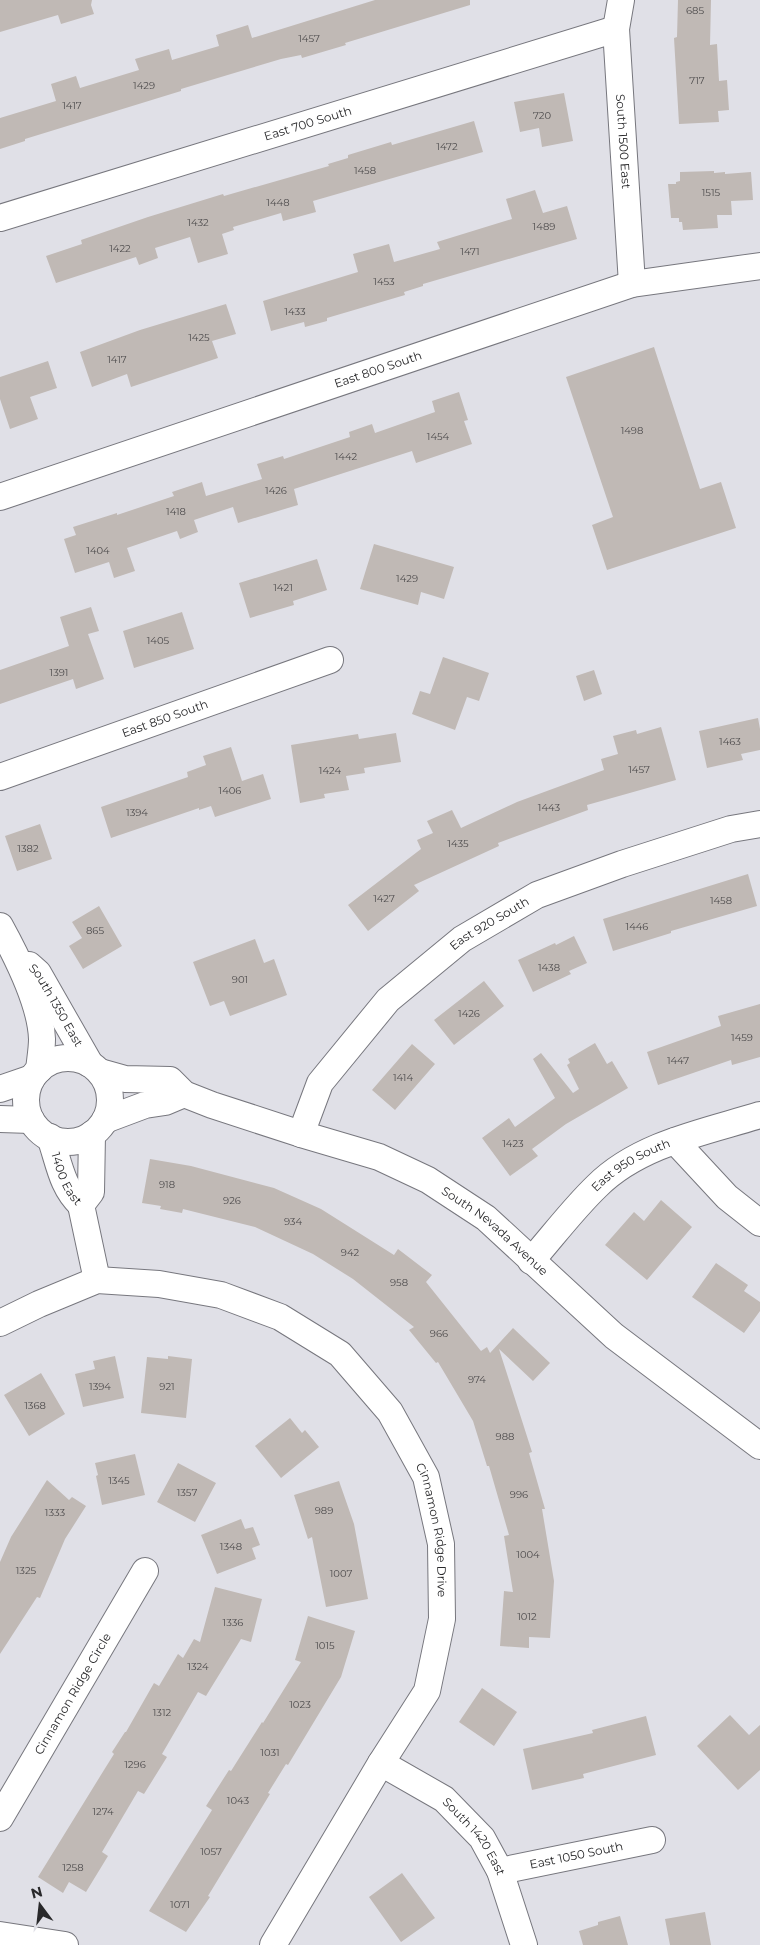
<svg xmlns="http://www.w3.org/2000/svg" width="760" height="1945" viewBox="0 0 760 1945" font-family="Montserrat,sans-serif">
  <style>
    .building { fill: #c0b9b5 }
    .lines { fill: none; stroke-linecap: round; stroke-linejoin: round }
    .minor-casing { stroke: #77777e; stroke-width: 28 }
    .minor { stroke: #fff; stroke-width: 26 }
    .labels { text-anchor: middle; stroke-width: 4; stroke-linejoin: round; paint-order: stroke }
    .number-label { font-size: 10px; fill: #4f4d4e }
    .street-label { font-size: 12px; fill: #29292b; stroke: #e0e0e7 }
  </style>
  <rect width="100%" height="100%" fill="#e0e0e7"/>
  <path class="building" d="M0,0H92L91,5L94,14L61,24L58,15L0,32Z
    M375,0H470V5L345,43L346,45L302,58L301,55L281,59L181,89V91L25,139V141L0,149V118L56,101L51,84L76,76L80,88L139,70L135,59L169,49L172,60L219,46L216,35L248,25L252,38Z
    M678,0H711L710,45L717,44L719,81L727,80L729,110L718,111L719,122L679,124L674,38L677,37Z
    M564,93L573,141L542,147L539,128L520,132L514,102Z
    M474,121L483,152L313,201L316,212L283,221L281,213L233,227L234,230L222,234L228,254L198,263L190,237L155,248L158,258L139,265L136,257L56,283L46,256L82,244L81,240L148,217L223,194L224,196L329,166L328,164L348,158V155L391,142L392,145Z
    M714,171V173L725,172V174L751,172L753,200L731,201L732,215H717L718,228L683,230L682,222H679V218H671L668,184H676V182L680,181V172Z
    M535,190L543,213L567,206L577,239L423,284V286L404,292L405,295L327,318V321L305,327L304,322L271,331L263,301L358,272L353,254L389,244L394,262L440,249L437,242L512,219L506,199Z
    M226,304L236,334L212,341L218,358L131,387L127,374L92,387L80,352L140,330Z
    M654,347L700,489L721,482L736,528L607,570L592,525L613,517L566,377Z
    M48,361L57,388L30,397L38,419L10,429L0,399V377Z
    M459,392L468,420L464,421L472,444L416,463L412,451L294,489L298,505L238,523L233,507L194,520L198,532L180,539L177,531L127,548L135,571L114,578L109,562L75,573L64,539L76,535L73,527L117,513V515L174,496L172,492L202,482L206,496L262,479L257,464L283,456L284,459L350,437L349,432L372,424L375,433L435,412L432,401Z
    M374,544L454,567L444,599L421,592L418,605L360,589Z
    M317,559L327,590L293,601L294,605L250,618L239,583Z
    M91,607L99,631L88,634L104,679L76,689L73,679L0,704V670L69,646L60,617Z
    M182,612L194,649L134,668L123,631Z
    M443,657L489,673L479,701L467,697L455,730L412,714L420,691L430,694Z
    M594,670L602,694L584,701L576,676Z
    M758,718L760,729V750L741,754L743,760L707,768L699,731Z
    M661,727L676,780L587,805L588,810L498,843L499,846L414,885L419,891L368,931L348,905L421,849L417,840L433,833L427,821L452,810L461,828L517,802L604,770L601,759L618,754L613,736L636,730L637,734Z
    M396,733L401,762L364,768L365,773L346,776L349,790L324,794L325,798L300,803L291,745L358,734L359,739Z
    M231,747L242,781L263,774L271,799L215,817L211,806L199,810V808L111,838L101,807L188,777L187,772L206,765L203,756Z
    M40,824L52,859L17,871L5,836Z
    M748,874L757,906L671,931V933L613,951L603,919Z
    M99,906L122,946L83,969L69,946L82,938L72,922Z
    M574,936L587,963L569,971L571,974L533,992L518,960L555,943L556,945Z
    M255,939L264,963L274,959L287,995L230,1016L224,1001L210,1006L193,962Z
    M484,981L504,1006L454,1045L434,1020Z
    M760,1004V1057L732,1065L731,1060L658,1085L647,1052L721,1026L718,1016Z
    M595,1043L607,1064L612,1061L628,1088L566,1124L532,1149L538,1156L510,1176L482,1138L509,1118L515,1127L555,1098L533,1059L541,1053L573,1093L579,1089L567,1065L570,1063L568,1059Z
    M412,1044L435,1064L395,1110L372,1090Z
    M150,1159L191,1166L274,1188L321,1209L394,1255L398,1249L432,1275L426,1282L481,1351L487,1347L490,1353L513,1328L550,1363L533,1381L499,1349L532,1452L529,1453L545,1509H542L554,1581L550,1638L529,1637V1648L500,1646L504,1591L513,1592L504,1536L509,1535L489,1466H487L473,1421L438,1362L436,1363L409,1330L414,1327L353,1279L313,1254L255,1227L183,1209L182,1213L160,1209L161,1206L142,1203Z
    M661,1200L692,1227L647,1280L605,1245L634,1212L644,1221Z
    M716,1263L748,1285L744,1291L760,1302V1311L744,1333L692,1297Z
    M115,1356L124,1398L83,1407L75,1374L95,1369L93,1361Z
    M168,1356L192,1359L186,1418L141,1413L147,1357L168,1359Z
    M41,1373L65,1414L29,1436L4,1395Z
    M290,1418L302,1433L305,1430L319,1447L281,1478L255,1446Z
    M135,1454L145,1495L102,1505L96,1476L98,1475L95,1463Z
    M178,1463L216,1483L195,1522L157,1502Z
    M47,1480L69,1500L72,1497L86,1506L65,1539L40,1598L37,1597L0,1654V1562L11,1537Z
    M339,1481L354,1524L368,1599L326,1607L312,1537L308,1539L294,1495Z
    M241,1519L245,1529L253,1527L260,1545L252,1548L256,1559L217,1574L201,1535Z
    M215,1587L262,1599L251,1642L241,1639L206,1696L198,1692L162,1754L167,1757L144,1794L138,1791L102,1852L108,1856L86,1892L69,1882L63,1893L38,1877L104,1770L114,1754L112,1752L125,1732H126L154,1683L159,1686L178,1654L183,1658L194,1639L200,1642Z
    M308,1616L355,1631L341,1677L288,1765L286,1764L268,1793L270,1794L208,1896L210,1897L186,1932L149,1911L212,1810L206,1806L229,1770L231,1771L262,1722L263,1723L301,1662L295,1660Z
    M482,1688L517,1712L494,1746L459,1722Z
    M730,1715L749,1735L760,1725V1770L738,1790L697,1746Z
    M646,1716L656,1755L583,1774L584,1778L532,1790L523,1749L593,1733L592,1730Z
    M402,1873L435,1918L401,1942L369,1897Z
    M705,1912L711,1945H670L665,1919Z
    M620,1916L628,1945H583L579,1931L598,1925V1922Z"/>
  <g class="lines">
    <g class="minor-casing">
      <g id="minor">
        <path id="s1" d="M621,0L616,29L632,284"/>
        <path id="s2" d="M0,218L616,29"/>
        <path id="s3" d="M0,497L632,284L760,266"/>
        <path id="s4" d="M0,777L330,660"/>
        <path d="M0,926C16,955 41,1005 42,1039C42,1049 40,1060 39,1070"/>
        <path id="s5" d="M29,965L38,973L90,1064"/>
        <circle cx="68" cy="1100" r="42"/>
        <path id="s6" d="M100,1072L125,1079L170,1080L184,1094L212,1105L301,1134L379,1157L428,1180L486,1218L614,1336L760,1446"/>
        <path d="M0,1089L32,1078"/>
        <path d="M0,1119L31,1120"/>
        <path d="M105,1120L145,1105L165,1102L184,1094"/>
        <path id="s7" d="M301,1134L320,1083L388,1000L462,939L537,895L622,864L731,829L760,824"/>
        <path id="s8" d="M50,1137C59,1162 61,1186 81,1205"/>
        <path d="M675,1141L727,1197L760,1223"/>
        <path d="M81,1205L97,1280"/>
        <path d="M81,1205L91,1192L92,1134"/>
        <path id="s9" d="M531,1261C553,1236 573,1209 597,1186C639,1144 705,1132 760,1115"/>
        <path id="s10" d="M0,1323L39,1304L97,1280L159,1284L221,1295L280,1317L340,1354L390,1412L426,1477L441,1544L442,1619L427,1691L381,1763L273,1945"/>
        <path id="s11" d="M381,1763L444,1799L482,1838L500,1871L524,1945"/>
        <path id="s12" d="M0,1818L145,1571"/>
        <path id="s13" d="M500,1871L652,1840"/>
        <path d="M0,1935L65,1945"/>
      </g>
    </g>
    <use href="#minor" class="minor"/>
  </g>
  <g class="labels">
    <g class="number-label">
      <text x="695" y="14">685</text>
      <text x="309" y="42">1457</text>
      <text x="697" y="84">717</text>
      <text x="144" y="89">1429</text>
      <text x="72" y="109">1417</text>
      <text x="542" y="119">720</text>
      <text x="447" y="150">1472</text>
      <text x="365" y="174">1458</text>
      <text x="711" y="196">1515</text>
      <text x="278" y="206">1448</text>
      <text x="198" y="226">1432</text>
      <text x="544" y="230">1489</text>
      <text x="120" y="252">1422</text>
      <text x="470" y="255">1471</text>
      <text x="384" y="285">1453</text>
      <text x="295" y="315">1433</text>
      <text x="199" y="341">1425</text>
      <text x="117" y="363">1417</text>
      <text x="632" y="434">1498</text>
      <text x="438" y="440">1454</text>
      <text x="346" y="460">1442</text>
      <text x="276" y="494">1426</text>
      <text x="176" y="515">1418</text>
      <text x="98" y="554">1404</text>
      <text x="407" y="582">1429</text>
      <text x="283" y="591">1421</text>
      <text x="158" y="644">1405</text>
      <text x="59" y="676">1391</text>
      <text x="730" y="745">1463</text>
      <text x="639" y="773">1457</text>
      <text x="330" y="774">1424</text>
      <text x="230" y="794">1406</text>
      <text x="549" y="811">1443</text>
      <text x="137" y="816">1394</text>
      <text x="458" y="847">1435</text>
      <text x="28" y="852">1382</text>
      <text x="384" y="902">1427</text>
      <text x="721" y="904">1458</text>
      <text x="637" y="930">1446</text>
      <text x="95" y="934">865</text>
      <text x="549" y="971">1438</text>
      <text x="240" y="983">901</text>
      <text x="469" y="1017">1426</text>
      <text x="742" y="1041">1459</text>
      <text x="678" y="1064">1447</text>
      <text x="403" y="1081">1414</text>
      <text x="513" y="1147">1423</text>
      <text x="167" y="1188">918</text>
      <text x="232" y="1204">926</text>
      <text x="293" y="1225">934</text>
      <text x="350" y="1256">942</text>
      <text x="399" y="1286">958</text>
      <text x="439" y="1337">966</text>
      <text x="477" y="1383">974</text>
      <text x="100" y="1390">1394</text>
      <text x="167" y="1390">921</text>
      <text x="35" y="1409">1368</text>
      <text x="505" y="1440">988</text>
      <text x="119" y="1484">1345</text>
      <text x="187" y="1496">1357</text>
      <text x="519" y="1498">996</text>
      <text x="324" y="1514">989</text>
      <text x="55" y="1516">1333</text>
      <text x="231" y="1550">1348</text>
      <text x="528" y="1558">1004</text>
      <text x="26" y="1574">1325</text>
      <text x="341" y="1577">1007</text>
      <text x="527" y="1620">1012</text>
      <text x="233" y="1626">1336</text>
      <text x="325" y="1649">1015</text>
      <text x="198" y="1670">1324</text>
      <text x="300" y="1708">1023</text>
      <text x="162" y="1716">1312</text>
      <text x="270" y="1756">1031</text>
      <text x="135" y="1768">1296</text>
      <text x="238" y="1804">1043</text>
      <text x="103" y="1815">1274</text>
      <text x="211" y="1855">1057</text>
      <text x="73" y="1871">1258</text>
      <text x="180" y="1908">1071</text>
    </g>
    <g class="street-label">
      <text dy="4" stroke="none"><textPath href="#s2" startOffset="322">East 700 South</textPath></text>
      <text dy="4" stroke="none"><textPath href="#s1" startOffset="142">South 1500 East</textPath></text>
      <text dy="4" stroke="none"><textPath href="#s3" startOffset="399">East 800 South</textPath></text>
      <text dy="4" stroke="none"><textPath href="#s4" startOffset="175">East 850 South</textPath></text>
      <text dy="4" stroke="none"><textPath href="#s7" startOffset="289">East 920 South</textPath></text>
      <text dy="4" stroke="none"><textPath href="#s5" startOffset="49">South 1350 East</textPath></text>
      <text dy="4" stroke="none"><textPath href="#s9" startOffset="140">East 950 South</textPath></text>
      <text dy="4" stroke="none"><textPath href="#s8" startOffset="45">1400 East</textPath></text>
      <text dy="4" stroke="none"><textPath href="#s6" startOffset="434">South Nevada Avenue</textPath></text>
      <text dy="4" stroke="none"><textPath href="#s10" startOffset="569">Cinnamon Ridge Drive</textPath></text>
      <text dy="4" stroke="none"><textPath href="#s12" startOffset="144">Cinnamon Ridge Circle</textPath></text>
      <text dy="4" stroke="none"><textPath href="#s11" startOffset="121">South 1420 East</textPath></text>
      <text dy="4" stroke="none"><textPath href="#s13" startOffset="78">East 1050 South</textPath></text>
    </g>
  </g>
  <g transform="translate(40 1905) rotate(345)" stroke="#e0e0e7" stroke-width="4" paint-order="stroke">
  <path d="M0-4L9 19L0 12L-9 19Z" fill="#29292b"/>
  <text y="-8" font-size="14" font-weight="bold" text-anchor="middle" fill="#29292b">N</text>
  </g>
</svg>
